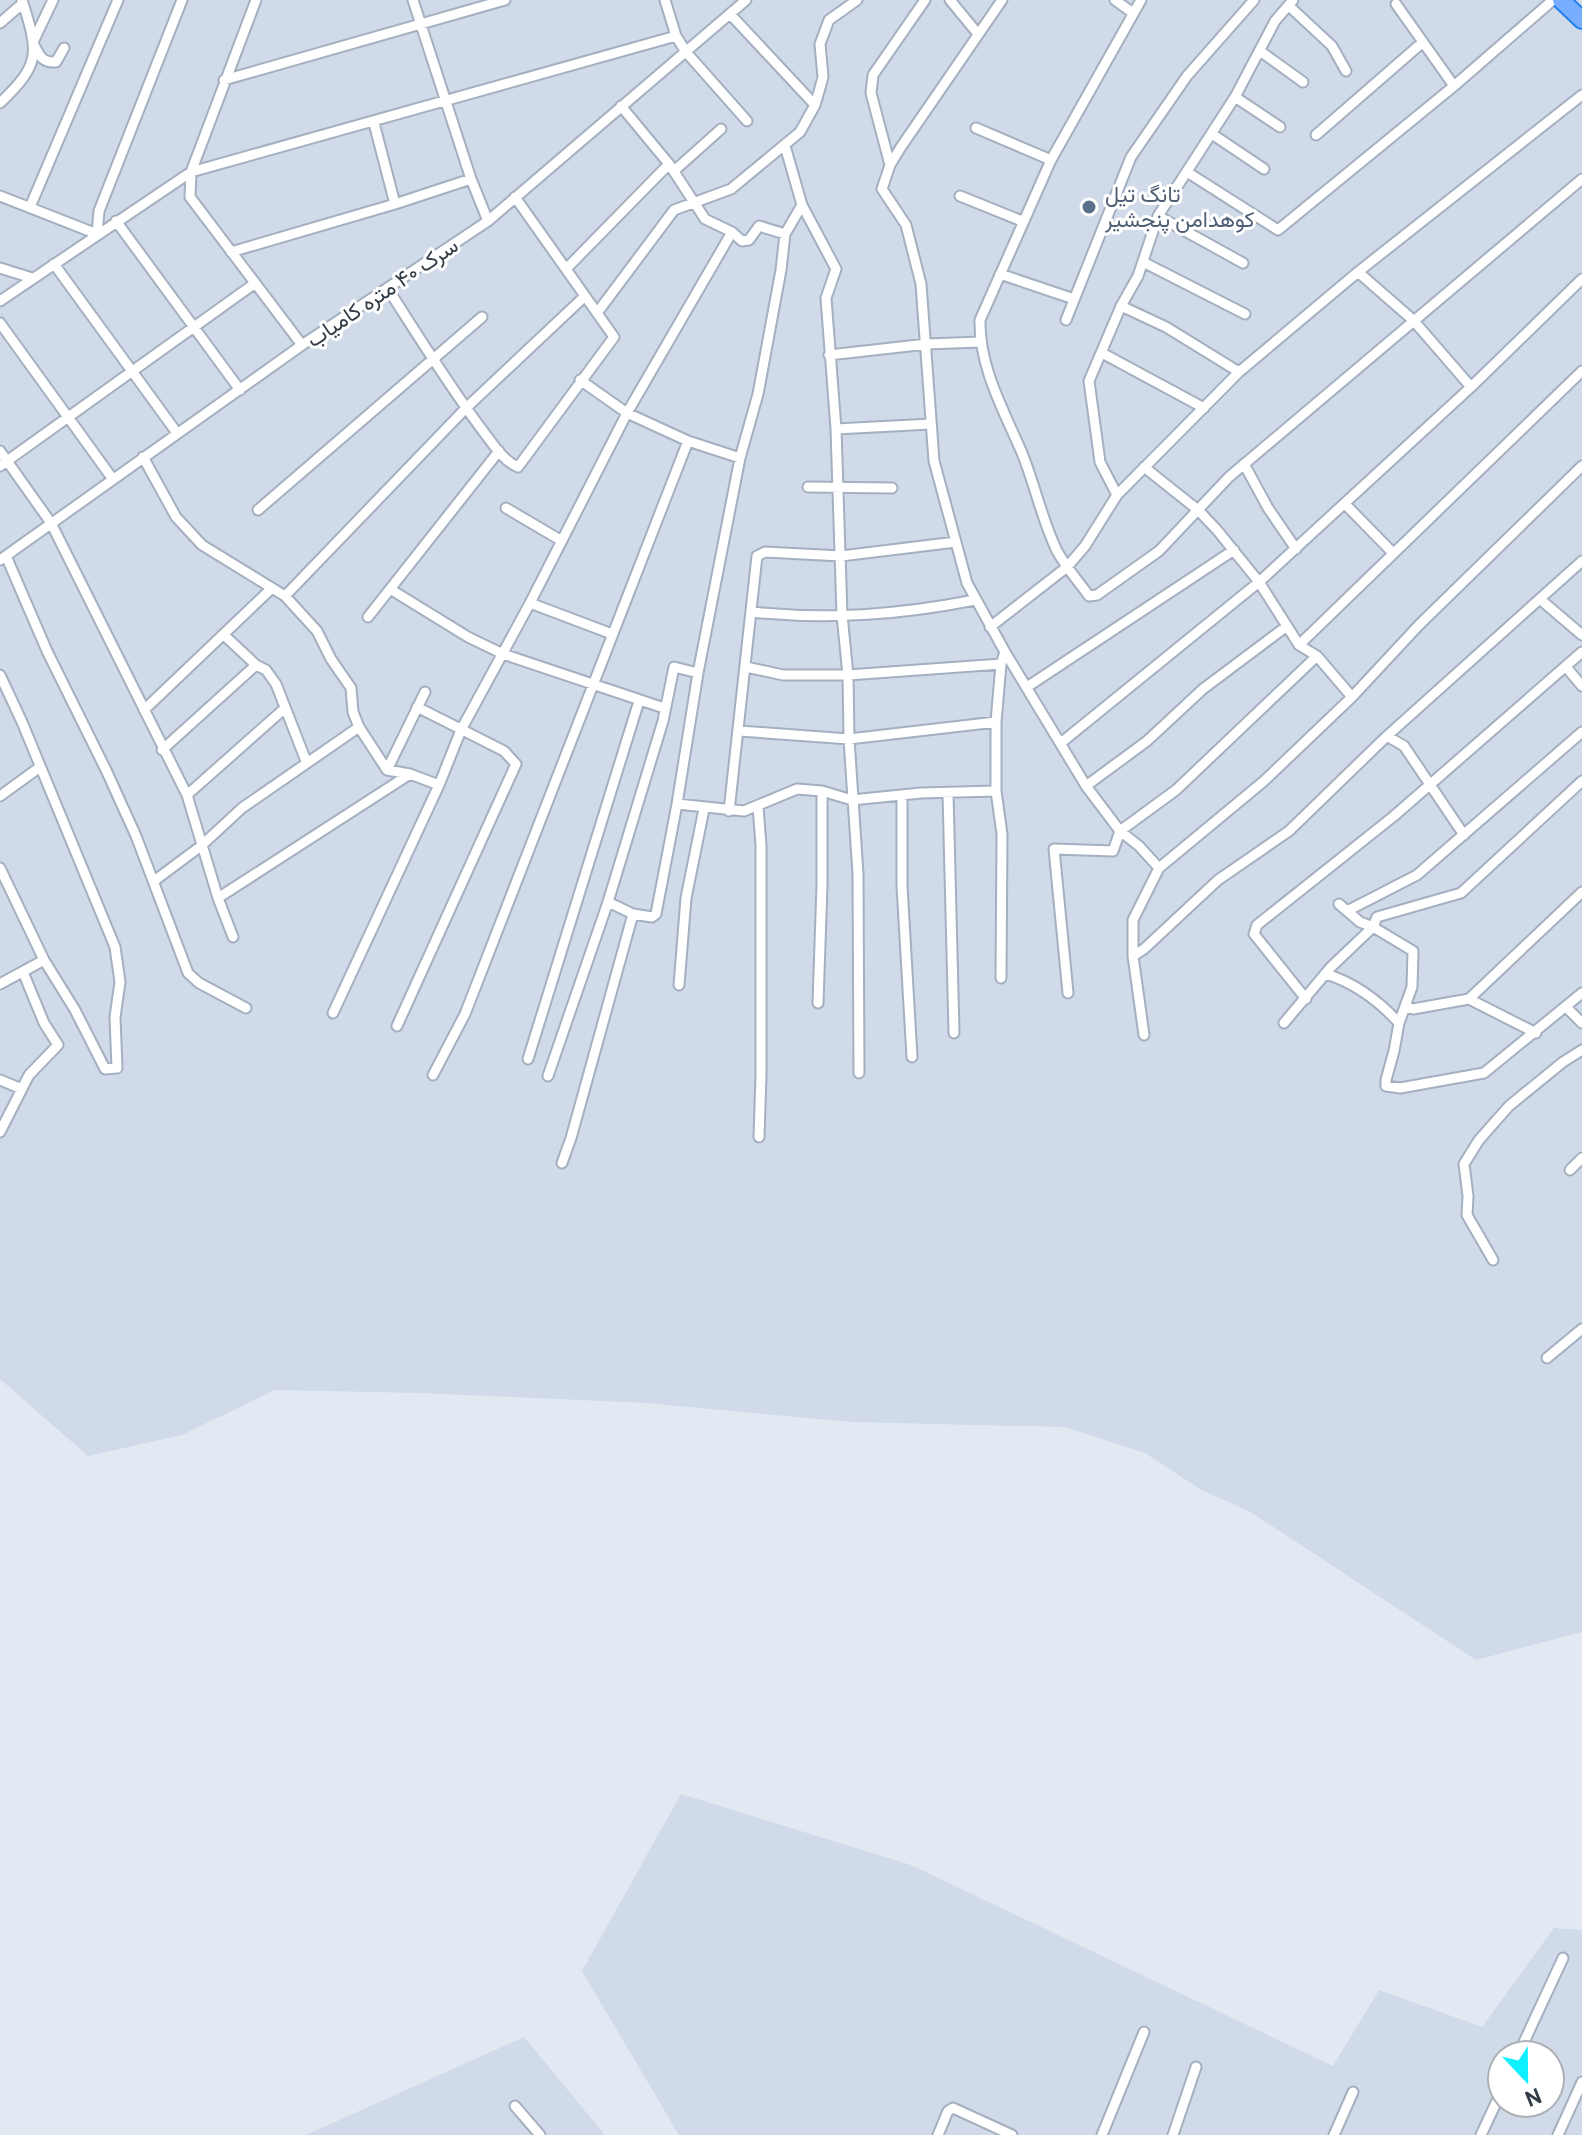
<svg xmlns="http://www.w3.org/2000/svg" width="1582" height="2135" viewBox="0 0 1582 2135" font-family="Overpass,Vazirmatn,sans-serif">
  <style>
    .residential { fill: #d0dae8; fill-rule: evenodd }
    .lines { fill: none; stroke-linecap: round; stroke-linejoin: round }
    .minor-casing { stroke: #a4b0c0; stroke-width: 13 }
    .trunk-casing { stroke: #217fef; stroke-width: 20 }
    .minor { stroke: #fff; stroke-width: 9 }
    .trunk { stroke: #79aeff; stroke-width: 16 }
    .service-dot { fill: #5c6f8a; stroke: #fff; stroke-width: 3 }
    .labels { text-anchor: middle; stroke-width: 6; stroke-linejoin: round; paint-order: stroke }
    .service-label { font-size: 22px; fill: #4e5e75; stroke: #fff; text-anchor: start }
    .street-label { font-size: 22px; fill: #323c46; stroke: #fff }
  </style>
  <rect width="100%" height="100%" fill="#e2e9f3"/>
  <path class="residential" d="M0,0H1582V1632L1476,1660L1252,1513L1200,1489L1145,1453L1065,1427L852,1422L646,1403L422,1393L275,1390L182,1435L88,1456L0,1379Z
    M681,1794L911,1865L1333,2066L1379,1990L1482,2027L1554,1928L1582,1930V2135H679L582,1971ZM1502,2055H1550V2103H1502Z
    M524,2037L605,2135H306Z"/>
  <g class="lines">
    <g class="minor-casing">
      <path id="minor" d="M256,0L191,172L190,197L302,345
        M413,0L471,179L488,221
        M665,0L676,36L686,52L747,121
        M950,0L978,34
        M1002,0L901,147L890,165L882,189L906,225L921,284L934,461L967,583L1005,652L1086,786L1120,831L1139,846L1159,868
        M1115,0L1133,13
        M1141,0L1051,160L980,320C979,367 1004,411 1022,453C1035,485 1042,520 1057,551C1066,567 1078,581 1089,596L1097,595L1159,551L1229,477L1582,179
        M1396,4L1454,86
        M1289,6L1332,46L1346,71
        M730,14L815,105
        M0,23L23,3
        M33,42L53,0
        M34,45C40,56 42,63 56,62L64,48
        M1260,51L1303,82
        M224,80L505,0
        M1235,97L1280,127
        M0,103C41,64 39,53 22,0
        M621,106L669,164L705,219L732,232L742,241L749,240L759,226L785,234
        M374,123L395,204
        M976,128L1051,160
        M1212,134L1264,169
        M1316,135L1423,42
        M785,146L802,205L836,269L826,298L836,429L842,615L848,675L849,739L858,874L859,1073
        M890,165L871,93L873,75L925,0
        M674,171L721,129
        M1187,172L1278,230L1454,86L1553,0
        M0,196L97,234
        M960,196L1022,221
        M30,207L118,0
        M1158,216L1243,263
        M116,221L240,390
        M97,234L99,211L182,0
        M231,252L395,204L471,179
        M1143,262L1245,314
        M54,264L177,433
        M0,268L32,278
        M566,269L669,164
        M1358,272L1413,320L1471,387
        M1000,274L1074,299
        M388,289C419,337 449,386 483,431C493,444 503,461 518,467L614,337L515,197
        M0,301L191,172L676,36
        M1121,306L1166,327L1239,372
        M597,313L674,210L731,189L800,132L815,105L820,88L823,77L820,44L829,20L857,0
        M1066,320L1131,157L1187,76L1254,0
        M0,323L112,478
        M1102,353L1204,408
        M829,355L927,344L980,342
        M580,380L627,413L688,441L740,458
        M836,429L931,424
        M0,451L51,523L187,795L218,898L233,937
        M143,457L176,517L202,545L285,596L317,631L331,659L351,688L353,712L359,727L387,770L410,774L439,785
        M1244,464L1268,508L1296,549
        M0,466L254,284
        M1144,467L1198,510L1217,530L1259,582L1299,645L1317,656L1352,697
        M808,487L892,488
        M1117,495L1100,462L1089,381L1121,306L1138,276L1158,216L1235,97L1275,21L1293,0
        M1345,504L1393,553
        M506,508L562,541
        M258,510L482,317
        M6,556L47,651L106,770L136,836L188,973L199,983L246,1008
        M0,560L302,345L488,221L746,0
        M390,589L468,637L503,654L664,708
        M285,596L466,408L584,297
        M1541,600L1582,635
        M530,603L612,634
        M751,612C829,620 898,615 975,600
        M368,617L499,451
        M990,627L1067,567L1085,546L1117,495L1239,372L1358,272L1582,95
        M224,635L256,665L266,670L276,684L306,761
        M1299,645L1582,371
        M746,667L783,675H848L1001,664
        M1566,667L1582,686
        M0,675L22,722L115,947L120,982L115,1017L117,1068L105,1069L75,1010L44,960L0,868
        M1027,687L1234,550
        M144,710L272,588
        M740,731L849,739L996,722
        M1387,736L1404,746L1464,835
        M1062,742L1259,582L1471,387L1582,279
        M162,750L256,665
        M387,770L425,692
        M1582,781L1461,893L1377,917L1373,927L1413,951L1412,987L1399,1023L1394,1051L1386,1080V1086L1400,1088L1484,1073L1582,993
        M1086,786L1147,741L1203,689L1287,626
        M948,794L954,1033
        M187,795L284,709
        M0,796L40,767
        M902,797V886L912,1057
        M677,804L744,811L797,789L822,791L852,800L921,793L996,791
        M758,807L761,845V1075L759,1137
        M729,811L757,556L765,552L841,556L956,542
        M154,881L201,846L242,808L359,727
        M218,898L410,774
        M608,902L633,914L652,917L656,914L677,804L698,673L740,458L758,394L781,270L785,234L802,205
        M1347,911L1417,875L1582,732
        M1133,956L1144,949L1218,880L1289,831L1387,736L1582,561
        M1326,974C1355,983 1379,1001 1399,1023
        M1001,978L1002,834L996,791V722L1001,664L1005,652
        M0,984L44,960
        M679,985L686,898L704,809
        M1068,993L1054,849L1113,851L1120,831L1176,790L1317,656
        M1306,999L1254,934L1257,925L1394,816L1582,652
        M1469,999L1536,1033
        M818,1003L822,885V791
        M1406,1007L1413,1009L1469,999L1582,892
        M1566,1007L1582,1023
        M333,1013L439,785L461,730L530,603L627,413L732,232
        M1284,1023L1331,967L1373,927L1360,922L1339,904
        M397,1026L516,764L504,751L417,707
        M1144,1035L1133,956V920L1159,868L1264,781L1352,697L1419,625L1582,466
        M528,1059L639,701
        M433,1075L465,1014L688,441
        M548,1076L608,902L663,721L674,667L698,673
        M0,1080L22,1089
        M0,1132L29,1075L58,1045L44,1023L23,972
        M562,1163L571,1138L633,914
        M1570,1170L1582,1158
        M1493,1260L1467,1215L1468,1196L1464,1164L1479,1140L1509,1106L1563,1062L1582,1050
        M1547,1358L1582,1329
        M1518,2055L1563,1958
        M515,2106L540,2135
        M938,2135L948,2111L953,2108L1012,2135
        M1102,2135L1144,2032
        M1173,2135L1196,2067
        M1334,2135L1353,2092
        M1481,2135L1502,2090
        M1558,2135L1582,2082"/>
    </g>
    <g class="trunk-casing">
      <path id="trunk" d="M1561,0L1582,20"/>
    </g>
    <use href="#minor" class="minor"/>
    <use href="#trunk" class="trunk"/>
  </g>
  <circle class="service-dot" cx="1089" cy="207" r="8"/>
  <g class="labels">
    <g class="service-label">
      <text x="1105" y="202">تانگ تیل<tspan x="1105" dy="25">کوهدامن پنجشیر</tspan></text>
    </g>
    <g class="street-label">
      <text transform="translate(382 292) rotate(-34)" y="8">سرک ۴۰ متره کامیاب</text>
    </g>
  </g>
  <g transform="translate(1526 2079) rotate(158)"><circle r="38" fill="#ffffff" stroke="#adb1b5" stroke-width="2"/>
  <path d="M0-6L14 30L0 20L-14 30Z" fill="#0ef0ff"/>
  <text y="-12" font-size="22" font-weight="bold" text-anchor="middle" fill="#323c46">N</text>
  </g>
</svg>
